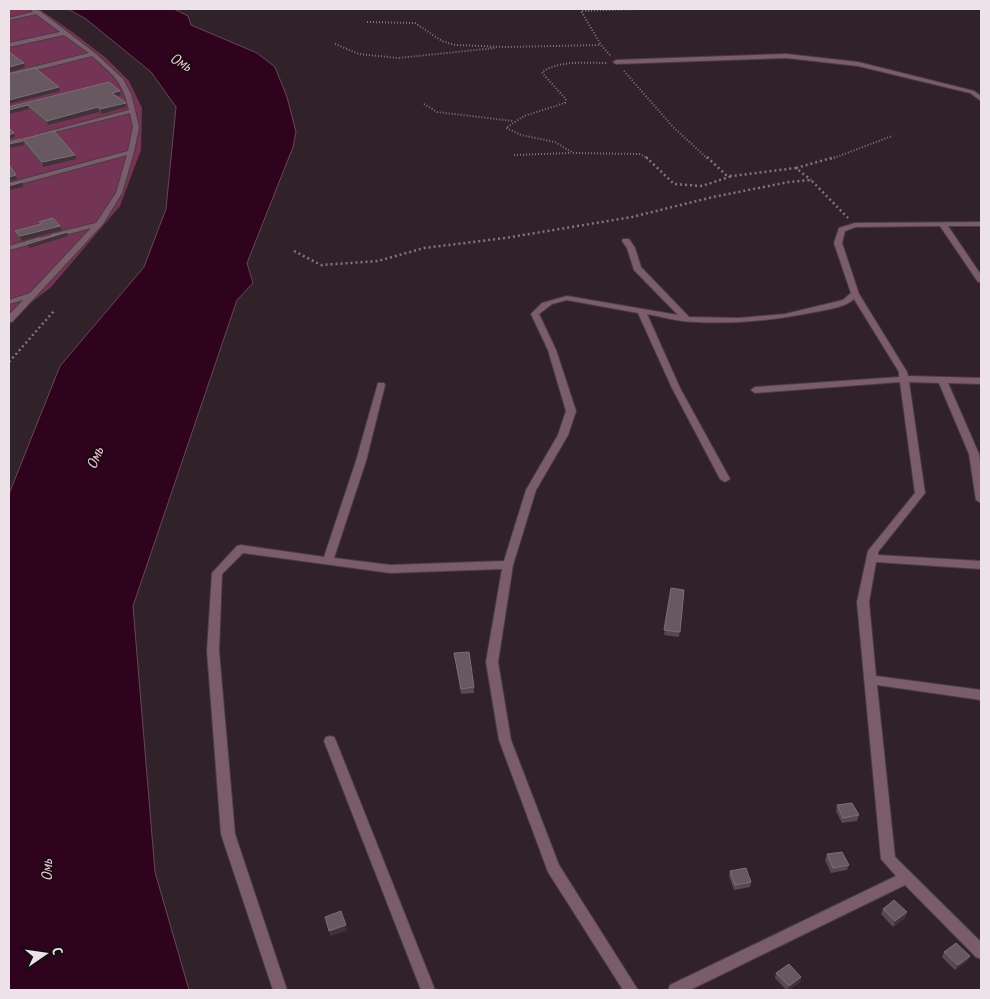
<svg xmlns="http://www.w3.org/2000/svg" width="990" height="999" viewBox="0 0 990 999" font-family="'PT Sans Narrow',sans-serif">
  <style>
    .green { fill: #733455 }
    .water { fill: #2f031d; stroke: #68465a }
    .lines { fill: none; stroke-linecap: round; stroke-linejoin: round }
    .lane-casing { stroke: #4b3c44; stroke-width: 2 }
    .path-far1 { stroke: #84767d; stroke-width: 2; stroke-dasharray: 1 2; stroke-linecap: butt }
    .path { stroke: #84767d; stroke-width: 2.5; stroke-dasharray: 2 3; stroke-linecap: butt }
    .lane { fill: #7a5c6a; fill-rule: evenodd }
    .wall { fill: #58484f }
    .shaded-wall { fill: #423139 }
    .building { fill: #685860; stroke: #7d6e75 }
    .labels { text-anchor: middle; stroke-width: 4; stroke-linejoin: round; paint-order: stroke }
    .water-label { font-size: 15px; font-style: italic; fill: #fabeda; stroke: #140d10 }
  </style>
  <rect width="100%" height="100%" fill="#312129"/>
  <path class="green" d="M9,9H39L71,31L106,58L129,81L142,108L141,150L120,206L51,287L9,320Z"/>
  <path class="water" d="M68,9H174L188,16L191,25L257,53L275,67L287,97L296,132L293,147L247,263L253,283L237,300L133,606L155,872L189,990H9V494L60,366L144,267L166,209L176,107L151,72L86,19Z"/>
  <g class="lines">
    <g class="lane-casing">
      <path id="lane" d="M31,9L40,11L95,53L123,79L131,94L139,127L134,152L122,193L103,224L12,322H9V315L23,300L9,304V300L30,293L91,228L54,238H51V234L96,223L116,193L127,155L9,187V183L128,151L133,127L130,113L39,136V134L129,110C122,80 114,76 92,56L9,77V73L89,53L64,35L9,47V43L60,32L36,14L9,20V18L33,12Z
        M786,54L858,62L974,91L981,96V101L970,93L858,66L786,58L616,64L613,62L616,60Z
        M981,222V226H948L981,275V282H978L940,226L856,227L845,231L842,243L859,294L907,372L908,376L981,378V384L948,383L979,454L981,470V503L976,500L969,454L939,383L909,382L925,493L878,552V555L981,561V569L876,562L869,602L876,676L981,690V700L877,685L895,857L981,942V959L976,957L905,885L690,990H668L670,985L896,876L881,859L857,602L868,551L915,493L900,382L755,393L751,390L755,387L899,377V372L854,299C844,308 828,309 815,312C776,320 736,324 696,322C680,322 663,317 647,314L680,388L730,479L725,482L720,479L672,388L638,313L567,300L552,304L539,314L556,350L576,411L568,435L536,490L513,565L498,662L511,740L559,865L638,990H623L548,872L499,740L486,662L502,569L390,573L243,553L222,574L219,651L235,834L287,990H273L221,834L207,651L212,573L237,546L241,545L324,557L356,461L378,383H384L385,385L366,461L334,558L390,565L504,561L526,490L558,435L566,411L548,350L531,314L542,303L567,296L678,315L634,270L627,248L622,241L623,239H629L635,248L641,267L689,317L739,318L785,314L843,300L851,293L834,243L839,228L855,223Z
        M40,237L44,239L43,241L9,250V246Z
        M330,736L334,737L336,741L435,990H421L324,741L326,737Z"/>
    </g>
    <path class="path-far1" d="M367,22L415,23L442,41L455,45L505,47L601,45
      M335,44L359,54L398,58L495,48
      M610,55L601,45L581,11L642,9
      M606,63C586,63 560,60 542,72L543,74L566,99L565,103L524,116L506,128L521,135L555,142L573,153L640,154L648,159
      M624,71L673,127L708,159
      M424,104L437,112L513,121
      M514,155L570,153
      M831,159L892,136"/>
    <path class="path" d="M646,157L674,184L702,186L732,176
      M707,157L726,175L732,176L796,168L811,180
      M796,168L835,157
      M294,251L321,265L378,261L424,248L505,238L632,217L713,197L789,182L811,180L848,218
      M9,362L54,311"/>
    <use href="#lane" class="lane"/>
  </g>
  <path class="wall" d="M120,91L121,95L116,96L126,103V107L101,114L99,112L48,125L29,109L9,107Z
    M23,139L75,155L76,159L43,167L24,143Z
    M39,222L60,226L62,230L21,241L16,236L15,231L40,225Z
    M671,588L684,590L679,637L664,635Z
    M454,653L474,687V693L461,694L455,658Z
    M837,805L859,815L857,821L842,823L836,811Z
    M827,854L849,865L847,870L831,873L825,860Z
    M730,871L751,882L750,887L734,890L729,876Z
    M883,909L905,918L893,927L881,914Z
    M944,952L970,956L967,961L955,970L942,957Z
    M776,973L801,977L800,982L789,990H786L775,978Z"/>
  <path class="shaded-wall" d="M24,63L25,67L9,72V67Z
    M59,87L60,91L9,104V100Z
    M120,91L121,95L113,97L112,93Z
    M126,103V107L101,114L100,109Z
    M28,105L29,109L9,114V110Z
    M98,107L99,112L48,125L47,121Z
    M14,133L15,137L9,139V135Z
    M23,141L24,145L9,148V144Z
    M75,155L76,159L43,167L42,162Z
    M16,175L17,179L9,181V177Z
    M22,182L23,187L9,190V186Z
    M60,226L62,230L21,241L20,236Z
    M67,232L68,236L29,248L28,244Z
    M907,912L905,918L893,927L895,921Z
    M346,925L347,931L330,936L329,931Z
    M970,956L967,961L955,970L958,965Z
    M801,977L800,982L789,990H787L789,986Z"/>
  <path class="building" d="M9,52L24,63L9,67Z
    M35,68L59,87L9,100V74Z
    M109,82L120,91L112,93L126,103L100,109L98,107L47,121L28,105L9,110V107Z
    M9,128L14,133L9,135Z
    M54,131L75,155L42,162L23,139Z
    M21,139L23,141L9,144V142Z
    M9,165L16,175L9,177Z
    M22,182L9,186V184Z
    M53,218L60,226L20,236L15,231L41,224L39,222Z
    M67,232L28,244L26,242Z
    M671,588L684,590L680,632L664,630Z
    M469,652L474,687L461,689L454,653Z
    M852,803L859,815L843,818L837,805Z
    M842,852L849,865L833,868L827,854Z
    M746,868L751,882L735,885L730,871Z
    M894,900L907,912L895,921L883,909Z
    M341,911L346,925L329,931L325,917Z
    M956,943L970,956L958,965L944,952Z
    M789,964L801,977L789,986L776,973Z"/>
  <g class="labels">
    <g class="water-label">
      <text transform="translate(181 62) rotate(30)" y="5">Омь</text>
      <text transform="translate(95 458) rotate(-68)" y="5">Омь</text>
      <text transform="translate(47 870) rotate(-89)" y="5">Омь</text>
    </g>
  </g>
  <rect width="990" height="999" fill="none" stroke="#ede2e7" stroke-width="20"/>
  <g transform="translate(45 954) rotate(77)" stroke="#140d10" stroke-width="4" paint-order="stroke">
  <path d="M0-4L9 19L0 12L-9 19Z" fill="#ede2e7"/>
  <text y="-8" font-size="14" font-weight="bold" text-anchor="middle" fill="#ede2e7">С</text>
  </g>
</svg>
